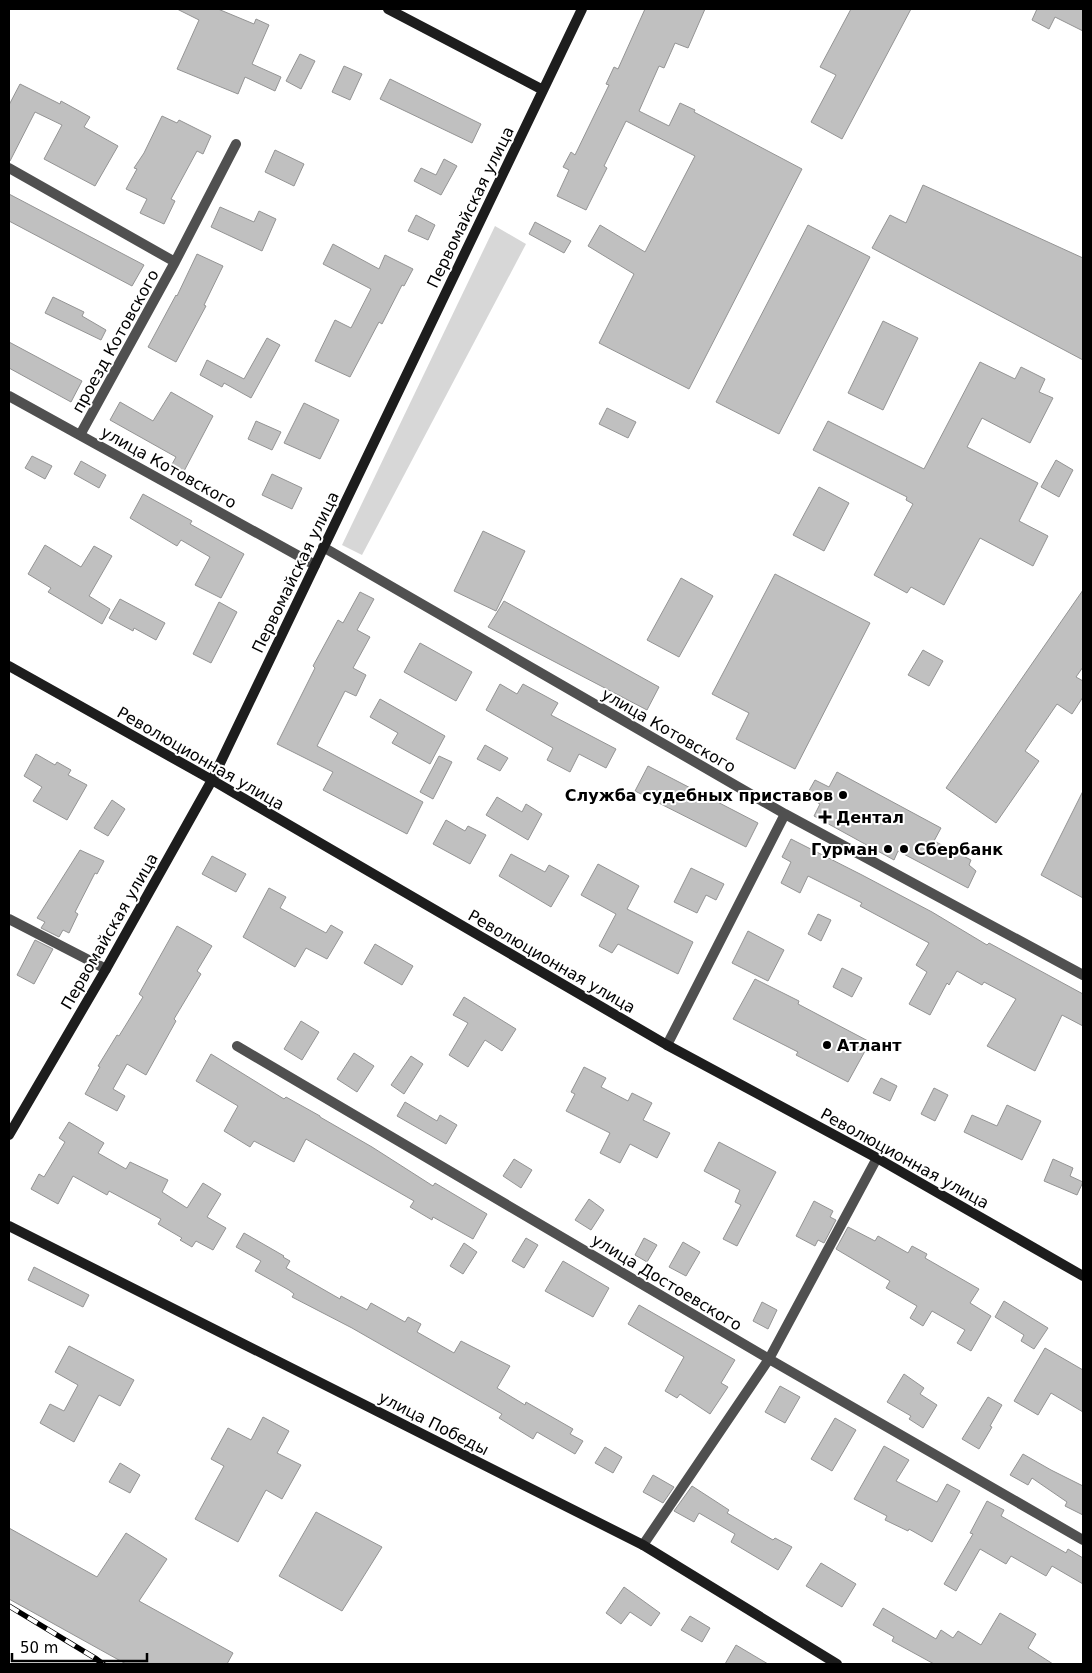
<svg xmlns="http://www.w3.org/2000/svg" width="1092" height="1673" viewBox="0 0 1092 1673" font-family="'DejaVu Sans',sans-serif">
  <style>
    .green { fill: #d7d7d7 }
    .building { fill: #c0c0c0; stroke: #949494 }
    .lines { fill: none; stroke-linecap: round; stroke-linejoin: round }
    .street { stroke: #505050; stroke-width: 10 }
    .secondary { stroke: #1d1d1d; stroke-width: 10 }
    .rail-casing { stroke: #000; stroke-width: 5.5 }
    .rail { stroke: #fff; stroke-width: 4; stroke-dasharray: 11; stroke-linecap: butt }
    .poi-dot { fill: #000; stroke: #fff; stroke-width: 2 }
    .labels { text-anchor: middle; stroke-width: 4; stroke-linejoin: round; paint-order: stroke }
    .street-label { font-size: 16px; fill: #000; stroke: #fff }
    .poi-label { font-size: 16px; font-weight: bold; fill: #000; stroke: #fff; text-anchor: start }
  </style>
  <rect width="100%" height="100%" fill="#fff"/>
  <path class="green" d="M495,226L526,244L362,555L342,545Z"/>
  <path class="building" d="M177,9H218L254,24L256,19L269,25L252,64L281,77L275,91L245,77L238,94L177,69L199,20Z
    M645,9H705L688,48L675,43L664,68L659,66L639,111L669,126L680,103L695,110L694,112L802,169L689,389L599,343L634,274L588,246L600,225L645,252L695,156L626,121L604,166L607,168L586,210L557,196L569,170L563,167L571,152L575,155L609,85L606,84L614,67L618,69Z
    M851,9H911L842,139L811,122L836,75L820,67Z
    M1037,9H1083V31L1055,17L1049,29L1032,20Z
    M300,54L315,61L301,89L286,81Z
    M344,66L362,74L350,100L332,92Z
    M390,79L481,124L472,143L380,99Z
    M20,84L60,104L61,101L90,117L84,127L118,146L95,186L44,159L62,125L35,112L10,161H9V105Z
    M162,116L177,123L179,120L211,136L203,154L197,151L171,199L175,201L164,224L140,213L147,199L126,189L137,169L134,168L144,153Z
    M275,150L304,164L294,186L265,172Z
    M444,159L457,166L441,195L414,181L421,168L436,175Z
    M923,185L1083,258V360L872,248L890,215L906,223Z
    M9,194L144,265L132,286L9,221Z
    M220,207L254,222L259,211L276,219L262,251L211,227Z
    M416,215L435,225L428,240L408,231Z
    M535,222L571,241L564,253L529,234Z
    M808,225L870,257L779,434L716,402Z
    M333,244L379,269L385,255L413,269L404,286L402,285L382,324L379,322L350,377L315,361L335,320L351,328L371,289L323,264Z
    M197,254L223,266L204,305L206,306L176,362L148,347L176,295L177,296Z
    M53,297L84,312L82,316L106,330L101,340L45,313Z
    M883,321L918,338L883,410L848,393Z
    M267,338L280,345L251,398L224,383L222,387L200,375L207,360L244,379Z
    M9,342L82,381L71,402L9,368Z
    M980,362L1015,379L1021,367L1045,379L1039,392L1053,398L1030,443L982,418L967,447L1038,483L1019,521L1048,536L1033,566L980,538L944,605L911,587L907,593L874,575L913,504L906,500L907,497L813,450L828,421L924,469Z
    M171,392L213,416L183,473L171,466L176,457L110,420L120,402L153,421Z
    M304,403L339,420L320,459L284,443Z
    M607,408L636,422L628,438L599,424Z
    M256,421L281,432L272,450L248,439Z
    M32,456L52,466L45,479L25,468Z
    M1056,460L1073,470L1059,497L1041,487Z
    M81,461L106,475L99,488L74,474Z
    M272,474L302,488L292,509L262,495Z
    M819,487L849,503L824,551L793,535Z
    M143,494L192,521L190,524L244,554L221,598L195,585L210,557L181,540L177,546L130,518Z
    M483,531L525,551L496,611L454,591Z
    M45,545L81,567L94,546L112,556L89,596L110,609L102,624L48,592L51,588L28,574Z
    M775,574L870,623L795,769L736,739L749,713L712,694Z
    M681,578L713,596L679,657L647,640Z
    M1083,590V667L1076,677L1083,681V697L1072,714L1057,704L1025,751L1039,761L996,823L946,788Z
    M360,592L374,599L357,630L370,637L353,668L366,675L356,696L345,691L317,746L423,802L407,834L323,790L333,772L277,744L315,668L313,666L338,620L343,623Z
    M120,599L165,623L156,640L134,628L133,631L109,618Z
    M504,601L659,687L647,710L488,627Z
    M219,602L237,612L211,663L193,654Z
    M420,643L472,672L456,701L404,672Z
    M923,650L943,661L929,686L908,675Z
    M500,684L517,694L523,684L558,703L551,715L616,749L606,768L579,754L570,772L547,760L553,748L486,710Z
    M380,699L445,736L430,764L392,743L398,733L370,717Z
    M485,745L508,758L500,771L477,759Z
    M36,754L55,765L57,762L71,770L68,775L87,785L67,820L33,801L42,787L24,776Z
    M439,756L452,762L433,799L420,792Z
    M648,766L758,823L746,847L635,791Z
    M837,772L941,828L934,841L971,860L969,865L976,871L968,888L898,851L894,860L814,816L820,804L806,796L815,780L829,787Z
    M1083,791V898L1041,875Z
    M497,797L522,812L526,804L542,814L528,840L486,815Z
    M112,800L125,809L108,836L94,828Z
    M446,820L465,831L468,826L486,835L470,864L433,844Z
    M791,839L862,875L932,912L987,945L989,943L1083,994V1026L1062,1015L1035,1071L987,1046L1016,999L984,982L982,985L957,971L949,985L947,983L930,1015L909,1004L927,972L916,965L929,943L860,906L862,903L808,876L800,893L781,883L791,862L782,857Z
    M80,850L104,861L97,874L95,873L75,912L78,914L69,933L63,930L59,937L41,928L45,922L37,918Z
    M511,854L545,872L549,865L569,876L551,907L499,876Z
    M212,856L246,874L236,892L202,874Z
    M598,864L639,886L627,909L693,942L678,974L618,944L612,953L599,946L616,914L581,895Z
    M691,868L724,884L716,900L706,895L697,913L674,902Z
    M269,888L286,897L280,908L326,933L331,925L343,932L327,959L306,948L295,967L243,937Z
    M818,914L831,920L821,941L808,934Z
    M177,926L212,946L197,971L201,974L174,1019L176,1021L146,1075L127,1064L113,1089L125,1096L117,1111L85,1094L100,1067L98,1066L117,1035L119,1036L143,997L139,994Z
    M748,931L784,950L768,981L732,963Z
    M35,940L53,949L34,984L17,975Z
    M375,944L413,966L402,985L364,963Z
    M842,968L862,978L852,997L833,987Z
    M755,979L799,1001L798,1004L870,1042L848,1082L796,1055L798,1052L733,1019Z
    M464,997L516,1029L502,1051L485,1040L468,1067L449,1055L468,1023L453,1015Z
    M301,1021L319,1032L302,1060L284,1049Z
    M354,1053L374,1066L357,1092L337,1079Z
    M211,1054L284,1099L286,1097L320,1116V1117L372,1147L433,1186L435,1183L487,1214L473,1239L433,1217L432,1220L410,1207L414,1201L306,1139L294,1162L254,1141L250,1147L224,1131L238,1106L196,1081Z
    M411,1056L423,1064L404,1094L391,1085Z
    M584,1067L606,1078L601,1087L628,1101L632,1093L652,1103L643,1120L670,1133L657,1158L630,1144L620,1163L600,1153L610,1133L566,1111L575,1094L571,1092Z
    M881,1078L897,1086L890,1101L873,1093Z
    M934,1088L948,1095L935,1121L921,1114Z
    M405,1102L437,1121L440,1115L457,1125L446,1144L397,1116Z
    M1007,1105L1041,1121L1022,1160L964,1132L972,1115L997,1126Z
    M69,1122L104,1143L98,1153L126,1169L130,1162L168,1180L162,1192L187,1208L203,1183L221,1194L207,1217L226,1228L213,1250L196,1241L192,1247L180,1240L182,1238L158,1224L161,1219L109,1191L107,1195L73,1176L58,1204L31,1189L39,1174L44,1177L65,1142L59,1138Z
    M719,1142L776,1172L737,1246L723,1239L741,1205L735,1202L740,1190L704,1171Z
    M514,1159L532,1170L521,1188L503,1176Z
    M1053,1159L1073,1168L1070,1176L1083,1182L1077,1195L1044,1181Z
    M589,1199L604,1210L591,1230L575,1220Z
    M814,1201L833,1211L830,1217L836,1220L824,1243L818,1240L815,1246L796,1236Z
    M848,1227L875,1241L878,1236L908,1253L912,1246L927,1254L925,1258L979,1289L970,1303L991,1316L971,1351L957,1343L965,1330L932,1311L923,1326L910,1318L917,1306L886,1288L890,1281L836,1249Z
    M244,1233L284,1256L283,1257L290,1261L286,1268L340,1299L341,1296L367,1310L371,1303L405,1322L408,1317L421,1324L417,1332L454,1353L461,1341L510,1366L497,1388L525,1405L526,1402L573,1429L570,1434L583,1441L575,1454L537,1432L533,1439L499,1418L502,1414L352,1328L292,1297L294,1294L289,1290L255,1271L261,1261L236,1247Z
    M526,1238L538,1245L524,1268L512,1261Z
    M644,1238L657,1245L647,1262L635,1255Z
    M683,1242L700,1252L686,1276L669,1267Z
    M464,1243L477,1252L463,1274L450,1266Z
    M563,1261L609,1288L593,1317L545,1291Z
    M34,1267L89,1295L83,1307L28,1280Z
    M1004,1301L1048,1328L1034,1349L1021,1341L1024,1335L995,1317Z
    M762,1302L777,1310L768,1329L753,1321Z
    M639,1305L735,1360L721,1383L728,1387L710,1414L680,1394L677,1398L665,1391L684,1357L628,1324Z
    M69,1346L134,1380L120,1406L99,1395L74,1442L40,1423L50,1404L64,1411L78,1385L55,1372Z
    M1045,1348L1083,1370V1412L1051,1393L1038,1415L1014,1401Z
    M904,1374L924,1388L920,1394L937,1405L923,1428L909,1419L911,1416L887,1402Z
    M780,1386L800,1397L785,1423L765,1412Z
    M988,1397L1002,1405L990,1426L992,1427L979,1449L962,1439Z
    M263,1417L289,1431L277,1453L301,1465L282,1499L266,1490L238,1542L195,1519L224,1466L211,1459L228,1428L251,1440Z
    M835,1418L856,1430L832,1471L811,1459Z
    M884,1446L909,1460L896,1481L937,1502L947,1484L960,1491L932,1542L909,1529L908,1531L885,1520L887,1516L854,1499Z
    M605,1447L622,1457L613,1473L595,1463Z
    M1023,1454L1051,1470L1083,1486V1515L1065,1506L1067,1502L1032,1478L1028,1485L1010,1475Z
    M120,1463L140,1475L130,1493L109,1482Z
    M653,1475L674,1487L663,1503L643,1492Z
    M692,1486L729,1510L727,1513L773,1540L775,1538L792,1547L778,1570L731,1542L735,1534L699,1513L694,1522L674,1511Z
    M987,1501L1004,1510L1001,1516L1066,1553L1068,1549L1083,1558V1584L1052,1566L1046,1576L1011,1556L1006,1564L980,1549L956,1591L944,1584L973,1534L970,1533Z
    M316,1512L382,1547L342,1611L279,1576Z
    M9,1528L97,1577L126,1533L167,1559L139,1601L233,1653L227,1664H126L9,1599Z
    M821,1563L856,1584L842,1607L806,1586Z
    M624,1587L660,1613L651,1626L630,1612L621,1624L606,1613Z
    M883,1608L936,1639L941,1630L953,1638L958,1631L981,1645L1000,1613L1036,1634L1028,1648L1053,1664H934L892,1641L894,1637L873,1625Z
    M690,1616L710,1628L702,1642L681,1630Z
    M736,1645L768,1664H725Z"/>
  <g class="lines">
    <path class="street" d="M9,168L175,262L80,435
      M175,262L236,144
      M9,396L315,565
      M323,547L785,814L1083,975
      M9,919L106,969
      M667,1045L785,814
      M237,1046L769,1359L1083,1540
      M643,1545L769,1359L877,1158"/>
    <path class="secondary" d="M388,9L543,90
      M9,666L212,780L667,1045L877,1158L1083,1276
      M9,1135L106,969L212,780L582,9
      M9,1226L643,1545L837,1664"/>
    <g class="rail-casing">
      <path id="rail" d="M9,1606L95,1658L103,1664"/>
    </g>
    <use href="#rail" class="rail"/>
  </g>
  <g class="poi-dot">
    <circle cx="843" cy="795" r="5"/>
    <path d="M822.5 809.5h5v5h5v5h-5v5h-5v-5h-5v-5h5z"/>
    <circle cx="888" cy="849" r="5"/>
    <circle cx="904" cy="849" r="5"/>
    <circle cx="827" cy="1045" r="5"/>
  </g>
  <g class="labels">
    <g class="street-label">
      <text transform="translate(470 207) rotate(-64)" y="6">Первомайская улица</text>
      <text transform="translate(115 341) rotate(-61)" y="6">проезд Котовского</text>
      <text transform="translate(169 467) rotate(29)" y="6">улица Котовского</text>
      <text transform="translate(295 572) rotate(-64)" y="6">Первомайская улица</text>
      <text transform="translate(669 730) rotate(30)" y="6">улица Котовского</text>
      <text transform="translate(201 758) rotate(30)" y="6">Революционная улица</text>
      <text transform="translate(109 931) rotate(-60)" y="6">Первомайская улица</text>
      <text transform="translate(552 961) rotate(30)" y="6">Революционная улица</text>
      <text transform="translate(905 1158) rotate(29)" y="6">Революционная улица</text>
      <text transform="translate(667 1282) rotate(31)" y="6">улица Достоевского</text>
      <text transform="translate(434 1423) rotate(27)" y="6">улица Победы</text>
    </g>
    <g class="poi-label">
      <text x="833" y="801" text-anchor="end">Служба судебных приставов</text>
      <text x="836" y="823">Дентал</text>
      <text x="878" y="855" text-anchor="end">Гурман</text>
      <text x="914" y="855">Сбербанк</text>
      <text x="837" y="1051">Атлант</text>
    </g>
  </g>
  <rect width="1092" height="1673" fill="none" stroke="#000000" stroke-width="20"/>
  <path d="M12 1653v8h135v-8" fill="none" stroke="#000000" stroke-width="2.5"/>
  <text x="20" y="1653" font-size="15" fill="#000000" stroke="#ffffff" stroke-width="4" paint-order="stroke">50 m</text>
</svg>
